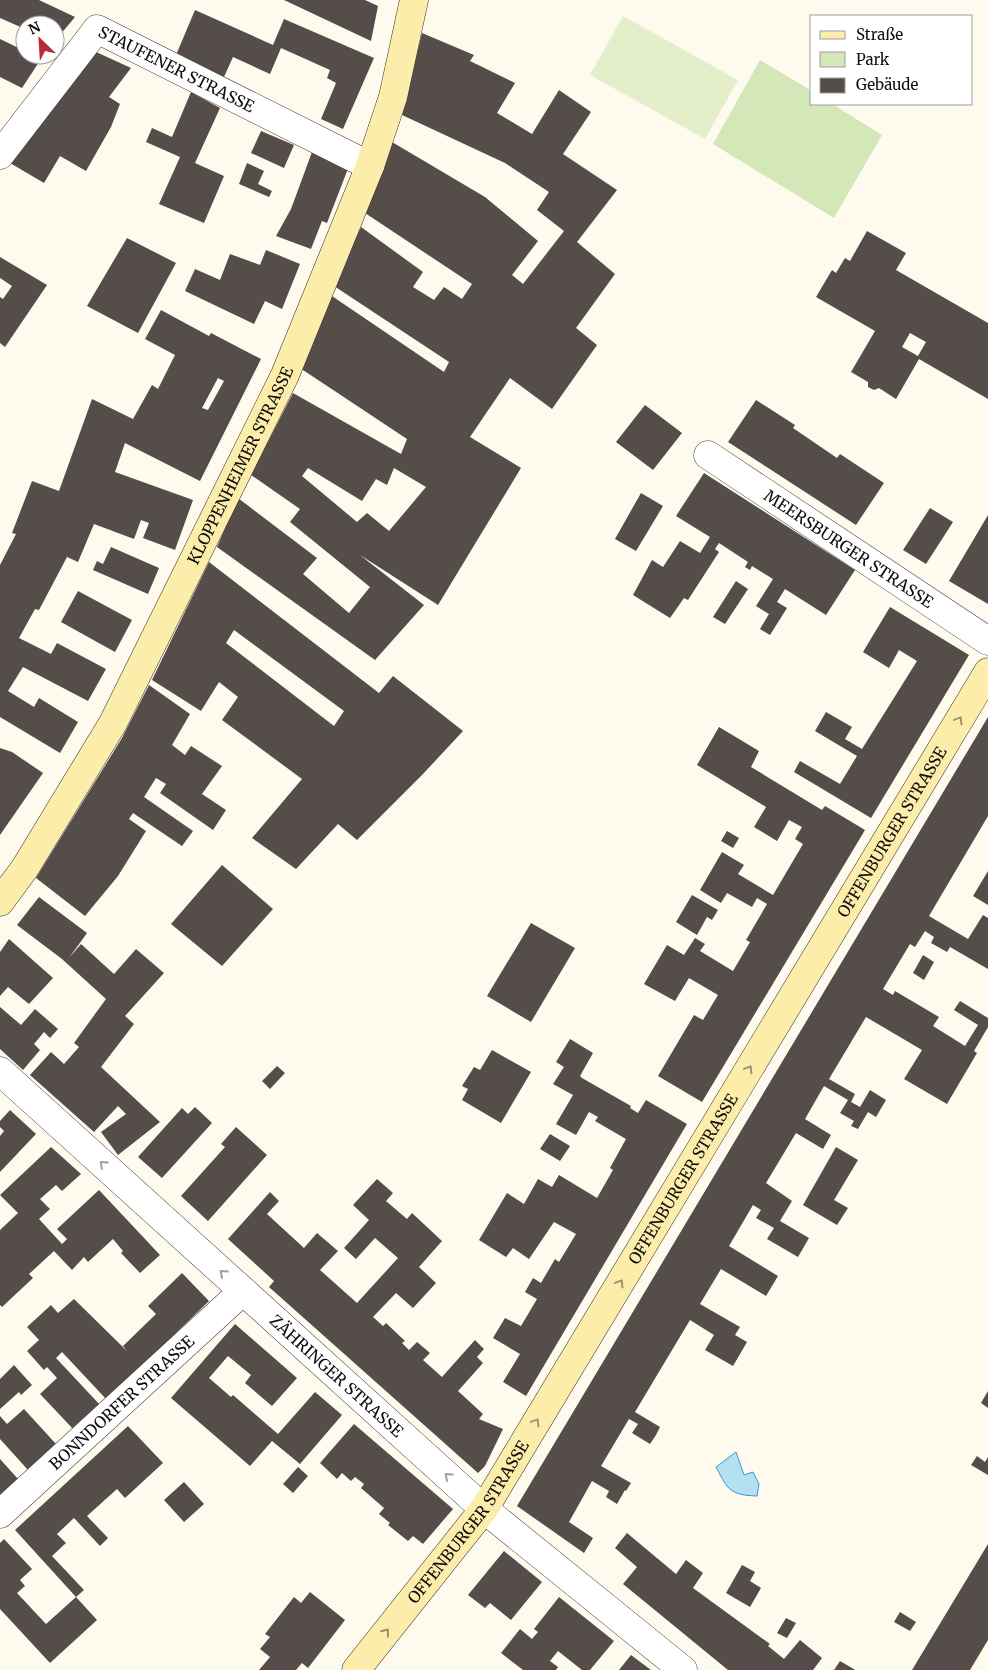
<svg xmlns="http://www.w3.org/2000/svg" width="988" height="1670" viewBox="0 0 988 1670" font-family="Merriweather,serif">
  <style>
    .green { fill: #d4e7b8 }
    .pitch { fill: #e4efca }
    .water { fill: #b4e0f4; stroke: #3d9ac8 }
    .building { fill: #554d49; fill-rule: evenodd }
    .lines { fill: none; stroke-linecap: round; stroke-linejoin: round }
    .street-casing { stroke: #404040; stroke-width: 29 }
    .secondary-casing { stroke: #2f2f2f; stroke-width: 29 }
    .street { stroke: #fff; stroke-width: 28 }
    .secondary { stroke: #fceeaa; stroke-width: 28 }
    .oneway { stroke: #9c946b }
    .oneway2 { stroke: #9e9e9e }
    .labels { text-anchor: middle; stroke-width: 5; stroke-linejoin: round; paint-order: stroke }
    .street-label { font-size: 16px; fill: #0d0d0d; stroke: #fff }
  </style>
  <rect width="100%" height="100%" fill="#fefaed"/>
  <path class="green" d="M760,60L812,91V104H832L882,135L834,218L713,144Z"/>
  <path class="pitch" d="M623,16L738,80L705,139L590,75Z"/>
  <path class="water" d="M736,1452L744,1475L753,1472L759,1484L757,1496C730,1495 728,1490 716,1467Z"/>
  <path class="building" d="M0,0H39L75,17L55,41V25H25V29L0,18Z
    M284,0H365L378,6L371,41Z
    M195,10L273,45L284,19L374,58L343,129L321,119L336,83L327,78L330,70L281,48L270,74L233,57L224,77L176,55Z
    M422,33L474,55L470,61L515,83L497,113L532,134L559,90L591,112L563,154L617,190L577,242L615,274L576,328L597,345L552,409L510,378L470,437L521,468L438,605L360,555L424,605L375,660L217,547L238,498L317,558L303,574L349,613L370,587L290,522L300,509L251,475L293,393L401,454L407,439L300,368L329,294L444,372L449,362L334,286L361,227L423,272L413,287L434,300L444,287L462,299L472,284L365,213L392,142L485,197L538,241L512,275L523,284L564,231L537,210L549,192L505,163L402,115ZM308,468L362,501L376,479L387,485L394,468L426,487L389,531L367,513L357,522L302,476Z
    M0,39L25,51V55H33L41,59L22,88L0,77Z
    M94,51L131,68L109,97L120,104L111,127L86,171L60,156L44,183L10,163Z
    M191,92L220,108L195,163L224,176L204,223L159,204L180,157L146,142L152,128L172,137Z
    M261,131L294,145L284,168L251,153Z
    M312,152L349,166L327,223L322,221L311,249L276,236L291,209Z
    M247,163L264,171L258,184L272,191L269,197L239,184Z
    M867,231L906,253L896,270L988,323V399L919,359L896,399L879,388L874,390L868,387V382L851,372L875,331L816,297L832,270L836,273L845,258L850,261ZM910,333L926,342L918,356L902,347Z
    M127,238L176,263L138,333L87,306Z
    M266,250L300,264L282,309L265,301L254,324L185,291L195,269L220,280L230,254L260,265Z
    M0,257L47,285L5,347L0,343V297L3,299L12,286L0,278Z
    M161,310L209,336L211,333L261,359L200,481L125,443L115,472L193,500L175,550L143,538L149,523L141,520L134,539L94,524L78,562L67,557L39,610L35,609L19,638L51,654L57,643L106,669L88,701L23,667L8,691L34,707L39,698L78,722L60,753L0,717V565L16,534L12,533L32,481L59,491L92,399L133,419L152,385L158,389L175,355L145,339ZM218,378L224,381L208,410L202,408Z
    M756,400L795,425L793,428L837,458L840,454L884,483L856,525L728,442Z
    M645,405L682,433L653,470L616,442Z
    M704,473L855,570L826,615L785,589L777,602L787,608L770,635L760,629L769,614L756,606L773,579L752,566L750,570L745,567L748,562L719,543L715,549L719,552L688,600L684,598L670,618L633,595L652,560L663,567L680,541L700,553L710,537L676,516Z
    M641,493L663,506L636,551L615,539Z
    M930,508L953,522L926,564L903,550Z
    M988,515V604L949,581Z
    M111,547L159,568L148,594L93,570L97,561L103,564Z
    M209,562L379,693L393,676L463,731L423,774L357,840L338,824L296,869L252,838L302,779L222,720L238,697L219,682L201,711L152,680ZM234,630L344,711L334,726L226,643Z
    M736,581L748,589L725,624L713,617Z
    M78,591L132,620L115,652L61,622Z
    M890,607L969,655L871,818L794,772L800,761L840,784L857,756L815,731L826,712L852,727L845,739L862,749L917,661L899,650L889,668L863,652Z
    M149,685L190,714L172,745L185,755L191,746L222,766L202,794L226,810L213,830L160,793L166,784L156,778L144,797L193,831L182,846L133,813L129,819L146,831L118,876L85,916L36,878L122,738Z
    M988,717V816L929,916L968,939L983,915L988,918V969L950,947L947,952L931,943L934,937L925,931L915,947L910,944L883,989L893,995L895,991L939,1017L933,1026L965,1046L978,1025L954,1010L960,1001L988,1018V1027L974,1051L977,1053L947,1104L904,1079L922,1050L866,1017L829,1079L855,1094L851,1102L860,1107L870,1090L886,1100L876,1117L868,1112L858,1129L851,1126L854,1121L840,1113L848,1100L824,1086L805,1119L831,1135L823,1149L796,1133L766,1183L792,1201L780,1221L809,1238L798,1257L767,1239L774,1228L756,1218L761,1210L753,1205L729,1246L778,1276L766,1296L721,1269L700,1304L740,1327L735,1335L747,1342L733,1366L705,1350L714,1335L690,1320L635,1412L660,1427L656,1435L650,1444L632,1433L638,1424L629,1419L601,1466L631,1483L626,1491L625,1490L617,1504L606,1497L609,1491L592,1481L569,1522L593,1538L584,1553L517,1506Z
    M719,727L759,751L751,767L822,810L825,806L865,830L702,1102L658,1076L694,1015L703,1020L718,995L689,978L675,1001L644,984L667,945L684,955L695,938L705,944L700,951L733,971L750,942L746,940L767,904L757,898L752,907L727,893L721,903L700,890L722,852L744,865L738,874L773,895L803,844L795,839L802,827L789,820L777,841L754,827L766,807L697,765Z
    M0,748L12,752L43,773L0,835Z
    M727,831L739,838L733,848L721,841Z
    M222,865L273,909L222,966L171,924Z
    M988,871V905L973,896Z
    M692,895L718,910L712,920L707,917L697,935L676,922Z
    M39,897L87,933L69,958L81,944L114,974L136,949L164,973L125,1016L134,1024L101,1067L160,1122L118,1155L101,1132L126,1114L118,1106L94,1132L30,1075L51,1052L64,1064L79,1047L74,1043L106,999L62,959L17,925Z
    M531,923L575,948L531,1022L487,996Z
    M9,939L53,978L29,1004L8,987L0,996V952Z
    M923,955L934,962L924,980L913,973Z
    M0,1007L21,1025L35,1009L58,1029L50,1038L44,1032L34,1044L40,1050L23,1070L0,1049Z
    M570,1039L593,1053L580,1076L582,1078L631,1106L630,1108L638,1113L646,1100L687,1124L526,1396L503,1382L520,1354L493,1338L505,1318L521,1326L537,1299L525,1292L533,1278L541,1283L555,1259L559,1262L576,1234L554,1222L529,1259L513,1248L506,1257L479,1240L507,1193L524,1204L538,1179L552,1187L559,1175L597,1198L613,1170L610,1168L626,1139L595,1121L598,1117L589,1112L576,1135L556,1124L573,1095L553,1084L564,1067L556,1062Z
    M492,1050L531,1072L501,1123L462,1100L468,1089L462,1086L474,1067L480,1070Z
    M277,1066L285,1073L270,1089L262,1081Z
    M195,1107L212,1123L162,1178L138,1157L182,1108L188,1114Z
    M10,1110L36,1134L0,1172V1136L4,1131L0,1127V1121Z
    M236,1127L267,1155L208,1221L181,1196L225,1147L221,1144Z
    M550,1134L570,1146L560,1161L540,1149Z
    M51,1147L81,1174L62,1191L56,1185L40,1199L50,1209L39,1219L62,1244L67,1239L57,1229L99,1190L160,1255L140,1273L121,1253L123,1251L113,1239L88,1262L84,1257L72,1270L54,1251L29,1274L33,1278L2,1307L0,1305V1230L18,1213L0,1195Z
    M836,1147L858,1160L834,1200L848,1208L837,1225L803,1205Z
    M377,1179L393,1193L386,1201L407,1219L412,1213L442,1241L419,1267L436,1283L413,1308L396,1293L373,1317L383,1326L386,1323L405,1341L402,1343L409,1350L417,1342L430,1353L423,1360L442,1377L475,1340L484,1349L477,1357L483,1363L458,1391L483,1414L479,1419L503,1429L485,1466L478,1473L269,1287L274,1281L228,1239L270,1192L279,1201L267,1214L304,1248L317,1233L338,1251L320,1270L357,1303L398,1258L375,1238L356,1259L344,1248L369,1220L353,1205Z
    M182,1273L209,1301L107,1400L62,1352L56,1358L101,1406L75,1431L40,1394L57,1378L47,1367L44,1370L27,1351L39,1340L27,1327L51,1305L58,1313L74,1299L127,1351L123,1346L156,1314L148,1306Z
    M235,1324L297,1378L272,1406L245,1383L251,1375L228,1356L209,1378L231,1397L233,1395L278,1434L315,1392L342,1415L300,1464L272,1441L250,1466L171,1398Z
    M14,1365L32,1385L21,1395L19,1392L0,1409V1379Z
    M988,1391V1408L981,1403Z
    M24,1409L56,1444L28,1470L0,1439V1416L7,1424Z
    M354,1424L453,1509L423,1544L413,1536L408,1541L388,1525L390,1523L379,1514L384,1508L361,1488L364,1484L355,1477L351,1481L342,1473L337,1479L320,1463Z
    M128,1426L163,1463L125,1498L117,1489L87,1516L108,1538L100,1546L74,1518L57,1534L66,1543L52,1556L84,1590L76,1597L15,1530Z
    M977,1456L985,1462L988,1457V1475L971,1465Z
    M0,1459L18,1479L0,1495Z
    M298,1467L308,1476L293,1493L283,1484Z
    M184,1482L204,1504L184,1522L164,1500Z
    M627,1533L676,1574L686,1560L703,1573L693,1588L770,1644L768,1646L784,1659L800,1640L822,1658L813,1670H728L623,1584L637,1567L615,1548Z
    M4,1539L32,1569L20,1580L25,1586L17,1593L46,1624L76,1597L97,1620L50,1663L0,1609V1543Z
    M988,1544V1640L970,1670H912Z
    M504,1551L542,1582L511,1620L490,1603L485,1608L468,1595Z
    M742,1565L755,1572L750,1581L761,1588L750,1607L726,1593Z
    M310,1592L345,1620L308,1668L302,1663L296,1670H259L270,1657L260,1649L270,1637L265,1634L294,1597L301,1603Z
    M559,1597L614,1641L590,1670H582L558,1651L550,1661L558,1667L556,1670H523L501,1653L520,1629L532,1639L538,1632L534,1629Z
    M900,1612L916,1622L910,1631L894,1622Z
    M786,1618L796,1623L787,1638L777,1633Z
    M631,1655L651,1670H619Z
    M840,1661L852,1668L855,1670H834Z"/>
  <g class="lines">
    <g class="street-casing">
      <g id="street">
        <path id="s1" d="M0,155L97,29L370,166"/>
        <path id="s2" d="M708,455L988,641"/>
        <path id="s3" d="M0,1071L484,1509L683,1670"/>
        <path id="s4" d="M0,1514L243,1291"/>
      </g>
    </g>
    <g class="secondary-casing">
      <g id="secondary">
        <path id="s5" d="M0,902L25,868L113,723L285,375L370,166L393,97L414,0"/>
        <path id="s6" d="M356,1670L484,1509L988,672"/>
      </g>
    </g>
    <use href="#street" class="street"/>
    <use href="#secondary" class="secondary"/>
  </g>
  <defs><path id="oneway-chevron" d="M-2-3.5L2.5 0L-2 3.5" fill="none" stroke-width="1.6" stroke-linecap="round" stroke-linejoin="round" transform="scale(1.25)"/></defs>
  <g class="oneway">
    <use href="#oneway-chevron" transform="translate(959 720) rotate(-59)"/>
    <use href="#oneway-chevron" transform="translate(749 1069) rotate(-59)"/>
    <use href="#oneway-chevron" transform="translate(620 1283) rotate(-59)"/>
    <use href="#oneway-chevron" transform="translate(536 1422) rotate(-59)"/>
    <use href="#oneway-chevron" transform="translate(386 1632) rotate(-52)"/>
  </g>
  <g class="oneway2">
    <use href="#oneway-chevron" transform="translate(103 1164) rotate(-138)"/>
    <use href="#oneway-chevron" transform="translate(223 1273) rotate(-138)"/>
    <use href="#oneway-chevron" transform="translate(448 1476) rotate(-138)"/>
  </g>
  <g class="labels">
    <g class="street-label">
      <text dy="6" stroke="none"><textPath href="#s1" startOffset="248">STAUFENER STRASSE</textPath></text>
      <text dy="6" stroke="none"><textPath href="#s5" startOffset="499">KLOPPENHEIMER STRASSE</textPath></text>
      <text dy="6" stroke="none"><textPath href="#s2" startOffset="169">MEERSBURGER STRASSE</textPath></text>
      <text dy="6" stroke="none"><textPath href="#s6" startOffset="996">OFFENBURGER STRASSE</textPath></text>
      <text dy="6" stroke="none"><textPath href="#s6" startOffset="591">OFFENBURGER STRASSE</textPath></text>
      <text dy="6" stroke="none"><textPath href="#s3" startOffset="454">ZÄHRINGER STRASSE</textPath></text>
      <text dy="6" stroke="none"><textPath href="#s4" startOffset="165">BONNDORFER STRASSE</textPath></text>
      <text dy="6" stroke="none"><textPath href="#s6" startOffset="186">OFFENBURGER STRASSE</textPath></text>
    </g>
  </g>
  <rect x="810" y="15" width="162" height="90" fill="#ffffff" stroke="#9e9e9e"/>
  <rect x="820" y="31" width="25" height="8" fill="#fceeaa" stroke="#9e9e9e"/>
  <text x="856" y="40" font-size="15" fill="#0d0d0d">Straße</text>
  <rect x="820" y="52" width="25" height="15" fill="#d4e7b8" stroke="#9e9e9e"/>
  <text x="856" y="65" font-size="15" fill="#0d0d0d">Park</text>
  <rect x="820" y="78" width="25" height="15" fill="#554d49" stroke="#9e9e9e"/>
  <text x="856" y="90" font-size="15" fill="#0d0d0d">Gebäude</text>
  <g transform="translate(40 40) rotate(335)"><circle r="24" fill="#ffffff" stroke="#9e9e9e"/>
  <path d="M0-4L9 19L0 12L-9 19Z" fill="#b82a3a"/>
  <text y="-8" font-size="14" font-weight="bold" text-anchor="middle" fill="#0d0d0d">N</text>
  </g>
</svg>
